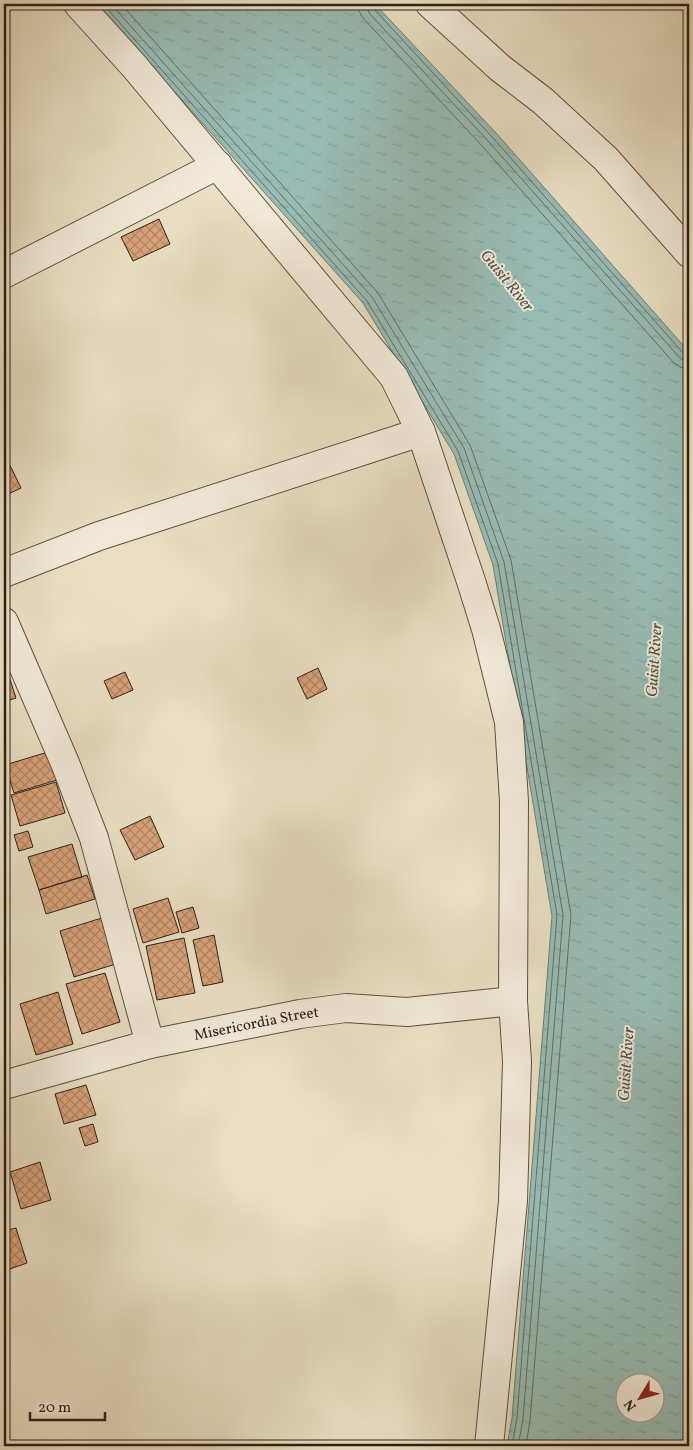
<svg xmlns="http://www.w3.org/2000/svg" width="693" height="1450" viewBox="0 0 693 1450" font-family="Vollkorn,serif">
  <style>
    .water { fill: url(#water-ripples); stroke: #6d7e76; fill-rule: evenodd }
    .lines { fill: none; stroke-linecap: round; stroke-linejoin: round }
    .shore { stroke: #626e66; stroke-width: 1 }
    .building { fill: url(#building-cross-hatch); stroke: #2c2017 }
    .street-casing { stroke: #5c5042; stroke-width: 30 }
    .street { stroke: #f1ead9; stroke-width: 28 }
    .labels { text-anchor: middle; stroke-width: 4; stroke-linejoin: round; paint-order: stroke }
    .street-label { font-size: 15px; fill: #2c2017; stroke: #f1ead9 }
    .water-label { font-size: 16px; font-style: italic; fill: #4c4f46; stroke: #f1ead9 }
  </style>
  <defs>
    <pattern id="water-ripples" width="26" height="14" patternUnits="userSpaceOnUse" patternTransform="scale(1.25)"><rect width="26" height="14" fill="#98bcb5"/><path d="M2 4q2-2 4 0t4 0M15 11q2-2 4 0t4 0" fill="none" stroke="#83a19b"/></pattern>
    <pattern id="building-cross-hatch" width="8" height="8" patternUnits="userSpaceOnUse" patternTransform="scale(1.25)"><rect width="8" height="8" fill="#daa27a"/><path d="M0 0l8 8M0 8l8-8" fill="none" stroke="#b18463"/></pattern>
  </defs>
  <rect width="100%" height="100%" fill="#eadfc4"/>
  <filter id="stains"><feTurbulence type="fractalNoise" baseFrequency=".004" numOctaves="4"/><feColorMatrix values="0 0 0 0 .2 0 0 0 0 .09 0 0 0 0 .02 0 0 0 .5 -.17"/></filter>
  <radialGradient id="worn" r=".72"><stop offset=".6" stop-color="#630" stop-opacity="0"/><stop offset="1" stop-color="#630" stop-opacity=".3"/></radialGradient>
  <path class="water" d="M96,4H375L497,134L689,352V1446H507L512,1418L552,916L493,565L454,454L363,303ZM626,1382H656V1412H626Z"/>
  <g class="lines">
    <path class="shore" d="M103,4L367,301L458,451L498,564L557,915L517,1418L512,1446
      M111,4L372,297L464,448L504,562L563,915L523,1419L518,1446
      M121,4L378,293L470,445L511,560L571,915L530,1420L526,1446
      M358,4L359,11L363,18L483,147L673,362L680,367L689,369
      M366,4L369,13L489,142L679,357L683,360L689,361
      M372,4L374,9L493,138L683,353L689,355"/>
  </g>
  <path class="building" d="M159,219L170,244L133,261L121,237Z
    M4,453L21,488L4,496Z
    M4,661L16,698L4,702Z
    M318,668L327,689L307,699L297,678Z
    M125,672L133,690L112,699L104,681Z
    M48,752L57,780L14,793L5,765Z
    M4,771L8,784L4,786Z
    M56,782L65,813L20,826L11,795Z
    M150,816L164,847L135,860L120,830Z
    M28,831L33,847L19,851L14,835Z
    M72,844L82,877L39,890L28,857Z
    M87,875L95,899L46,914L39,890Z
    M168,898L179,932L143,943L133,909Z
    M193,907L199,928L182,933L176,912Z
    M105,917L119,963L74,977L60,931Z
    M214,935L223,982L203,986L193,940Z
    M184,938L195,993L157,1000L146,946Z
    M105,973L120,1022L82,1034L66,984Z
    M58,992L73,1044L36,1055L20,1004Z
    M86,1085L96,1115L64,1124L55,1094Z
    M93,1124L98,1142L85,1146L79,1128Z
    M40,1162L51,1200L21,1209L10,1172Z
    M16,1228L27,1263L4,1271V1231Z"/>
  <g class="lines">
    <g class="street-casing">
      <g id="street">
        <path d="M78,4L134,66L394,377L421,432L471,581L486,629L509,722L514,801L513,1001L517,1061L513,1201L489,1446"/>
        <path d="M430,4L500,68L543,101L606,159L689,253"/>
        <path d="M4,274L218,165"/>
        <path d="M4,573L99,536L421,432"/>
        <path d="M4,622L65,763L94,838L150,1044"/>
        <path id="s1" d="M4,1085L150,1044L300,1014L346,1008L407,1012L513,1001"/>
      </g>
    </g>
    <use href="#street" class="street"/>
  </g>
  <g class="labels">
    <g class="street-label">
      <text dy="5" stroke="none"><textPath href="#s1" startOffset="260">Misericordia Street</textPath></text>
    </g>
    <g class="water-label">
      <text transform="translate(508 280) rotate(51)" y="6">Guisit River</text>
      <text transform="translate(653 660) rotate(-86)" y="6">Guisit River</text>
      <text transform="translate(625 1064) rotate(-86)" y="6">Guisit River</text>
    </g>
  </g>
  <rect width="693" height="1450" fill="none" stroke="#eadfc4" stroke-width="20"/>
  <rect x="5" y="5" width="683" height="1440" fill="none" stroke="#2c2017" stroke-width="2.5"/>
  <rect x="10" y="10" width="673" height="1430" fill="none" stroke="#2c2017"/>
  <g transform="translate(640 1398) rotate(233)"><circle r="24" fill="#f1ead9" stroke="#a2998b"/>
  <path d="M0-4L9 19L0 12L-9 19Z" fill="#8f2418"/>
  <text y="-8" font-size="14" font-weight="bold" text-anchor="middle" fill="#2c2017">N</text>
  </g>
  <path d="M30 1412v8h75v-8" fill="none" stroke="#2c2017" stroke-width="2.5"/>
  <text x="38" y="1412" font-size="15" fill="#2c2017" stroke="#f1ead9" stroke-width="4" paint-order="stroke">20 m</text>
  <rect width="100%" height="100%" filter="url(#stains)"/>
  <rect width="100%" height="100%" fill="url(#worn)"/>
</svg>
